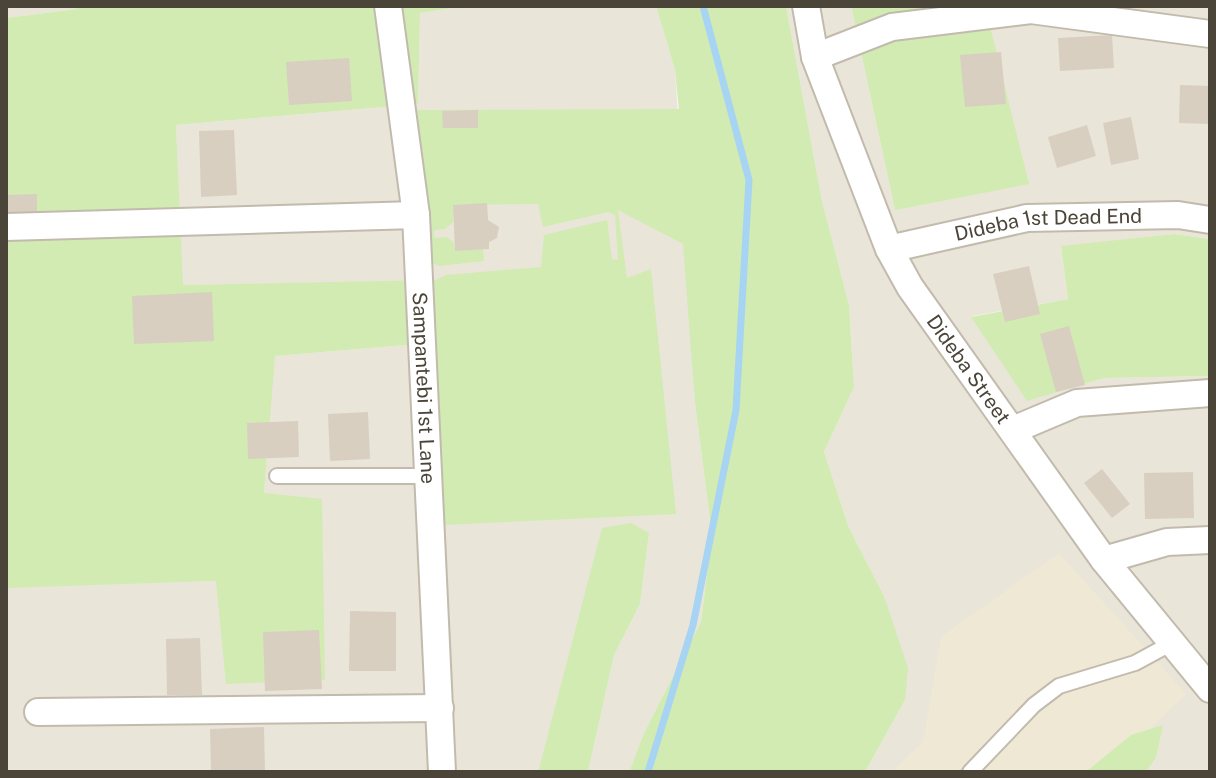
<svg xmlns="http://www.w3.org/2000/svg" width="1216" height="778" viewBox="0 0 1216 778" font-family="'Public Sans',sans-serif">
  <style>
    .residential { fill: #eae5d9 }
    .education { fill: #efe8d5 }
    .green { fill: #d1ebb3 }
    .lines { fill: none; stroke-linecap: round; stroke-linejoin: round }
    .stream { stroke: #a7d4f3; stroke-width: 7 }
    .building { fill: #d8cfc0 }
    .lane-casing { stroke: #c2bbad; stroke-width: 18 }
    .street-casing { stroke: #c2bbad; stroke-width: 30 }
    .lane { stroke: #fff; stroke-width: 14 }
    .street { stroke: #fff; stroke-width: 26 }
    .labels { text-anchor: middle; stroke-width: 6; stroke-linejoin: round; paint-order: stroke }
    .street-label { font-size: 20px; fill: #4b4438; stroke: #fff }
  </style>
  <rect width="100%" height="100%" fill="#f6f3eb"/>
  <path class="residential" d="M6,6H78L77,9L6,18Z
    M466,6H656L675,70L695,403L712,535L701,622L644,733L629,772H588L614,655L640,604L649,533L554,714L538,772H6V587L217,581L264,493L274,356L430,343L627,278L182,285L176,125L418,104L420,13Z
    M786,6H851L895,210L985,6H1210V239L1174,234L1061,247L1068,299L972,316L1027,400L1104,378L1210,376V772H1146L1156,758L1162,725L1086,772H865L905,700L884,596L849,528L824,452L854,387L849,305L822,201Z"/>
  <path class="education" d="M1059,553L1186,694L1105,772H892L923,742L941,637Z"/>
  <path class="green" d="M78,6H466L420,13L418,104L176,125L183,285L436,280L446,275L541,267L544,235L607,220L612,259L618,260L615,215L608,212L543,227L538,204L453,205V222L445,229L434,230V238L447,237L454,243L455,251L483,249L484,261L439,266L428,261L410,110L679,109L675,70L656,6H786L822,201L849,305L854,387L824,452L849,528L884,596L908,668L905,700L865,772H629L644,733L701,622L712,535L695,403L683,244L618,210L627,278L651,269L676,514L443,525L430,343L275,356L264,493L322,499L325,680L226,684L216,581L6,588V18L77,9Z
    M851,6H985L1029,184L895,210Z
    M1174,234L1210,239V376L1104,378L1027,401L971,317L1068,299L1061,246Z
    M631,523L649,533L640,604L614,655L588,772H538L602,528Z
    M1163,725L1156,758L1146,772H1086L1131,735Z"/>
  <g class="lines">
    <path class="stream" d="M648,772L693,625L736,410L749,180L703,6"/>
  </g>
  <path class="building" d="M1112,35L1114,68L1060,71L1058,38Z
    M1001,52L1006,104L965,107L960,55Z
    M349,58L352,101L289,105L286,62Z
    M1180,85L1210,86V124L1179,123Z
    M478,110V128H443L442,111Z
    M1131,117L1139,159L1111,165L1103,123Z
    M1087,125L1096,156L1057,168L1048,137Z
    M234,130L237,195L201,197L199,131Z
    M37,194V219H6V195Z
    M487,203L488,220L499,227L497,238L489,242V249L455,251L453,205Z
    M1029,266L1040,314L1005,322L993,274Z
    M212,292L214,341L134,344L132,296Z
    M1069,326L1085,385L1056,392L1040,334Z
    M368,412L370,459L330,461L328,414Z
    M298,421L299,457L248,459L247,423Z
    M1102,469L1130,504L1112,518L1084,483Z
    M1193,472L1194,518L1145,519L1144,473Z
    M350,611L396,612V671H349Z
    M319,630L322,689L265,691L263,632Z
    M200,638L202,695H167L166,639Z
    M264,727L265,772H211L210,729Z"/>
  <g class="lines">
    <g class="lane-casing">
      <path id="lane" d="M277,476H428
        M970,772L1034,705L1059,686L1135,663L1172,643"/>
    </g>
    <g class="street-casing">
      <g id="street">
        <path id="s1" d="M388,6L416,215L442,772"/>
        <path id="s2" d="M806,6L815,57L889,249L910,287L1104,560L1210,689"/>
        <path d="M815,57L892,27L1031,10L1210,34"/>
        <path d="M6,227L416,215"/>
        <path id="s3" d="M889,249L1027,218L1178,215L1210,220"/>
        <path d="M1013,430L1077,403L1210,393"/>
        <path d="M1104,560L1167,542L1210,540"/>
        <path d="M38,712L440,708"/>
      </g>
    </g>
    <use href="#lane" class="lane"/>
    <use href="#street" class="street"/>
  </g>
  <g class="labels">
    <g class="street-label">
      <text dy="7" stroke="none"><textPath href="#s3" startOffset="162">Dideba 1st Dead End</textPath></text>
      <text dy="7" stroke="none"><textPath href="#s2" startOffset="402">Dideba Street</textPath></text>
      <text dy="7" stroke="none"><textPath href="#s1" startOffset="384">Sampantebi 1st Lane</textPath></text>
    </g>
  </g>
  <rect width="1216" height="778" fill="none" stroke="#4b4438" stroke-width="16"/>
</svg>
